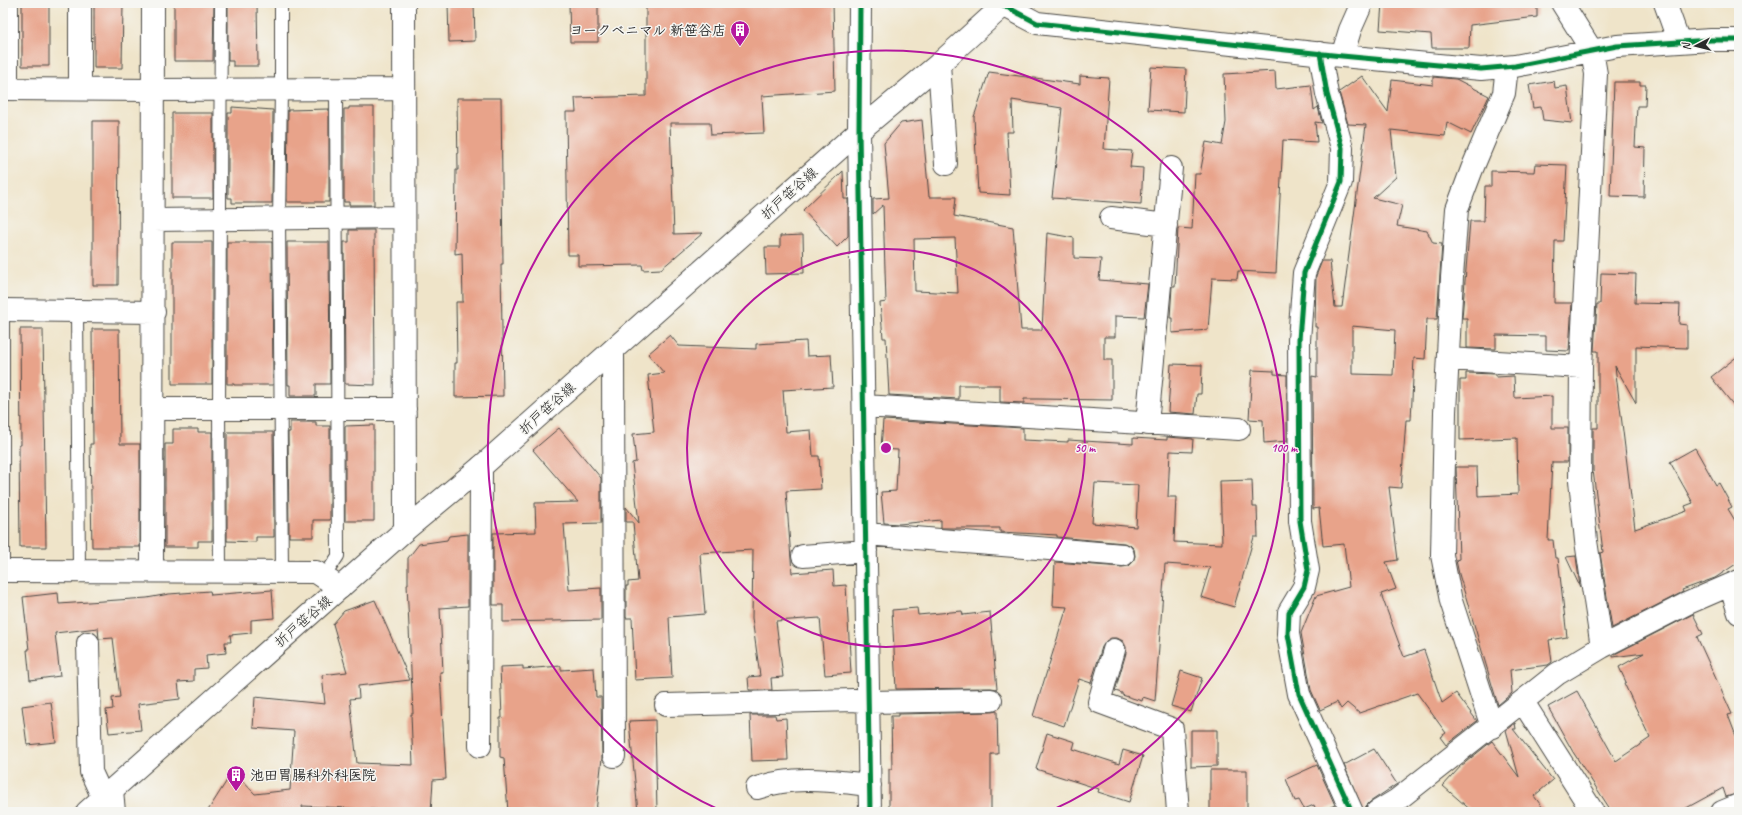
<svg xmlns="http://www.w3.org/2000/svg" width="1742" height="815" viewBox="0 0 1742 815" font-family="Caveat,'Klee One',sans-serif">
  <style>
    .building { fill: #e8a38a; fill-rule: evenodd }
    .lines { fill: none; stroke-linecap: round; stroke-linejoin: round }
    .lane-casing { stroke: #484743; stroke-width: 14 }
    .street-casing { stroke: #484743; stroke-width: 24 }
    .secondary-casing { stroke: #484743; stroke-width: 24 }
    .lane { stroke: #fff; stroke-width: 12 }
    .street { stroke: #fff; stroke-width: 22 }
    .secondary { stroke: #fff; stroke-width: 22 }
    .cycleway-casing { stroke: #f6f6f2; stroke-width: 8 }
    .cycleway { stroke: #00873e; stroke-width: 5 }
    .ring { fill: none; stroke: #b5179e; stroke-width: 2 }
    .labels { text-anchor: middle; stroke-width: 3; stroke-linejoin: round; paint-order: stroke }
    .poi-label { font-size: 14px; font-weight: bold; fill: #2b2b2b; stroke: #f6f6f2; text-anchor: end }
    .street-label { font-size: 14px; fill: #2b2b2b; stroke: #f6f6f2 }
    .centre { fill: #b5179e; stroke: #f6f6f2; stroke-width: 2 }
    .ring-label { font-size: 12px; text-anchor: middle; font-weight: bold; fill: #b5179e; stroke: #f6f6f2; stroke-width: 3; stroke-linejoin: round; paint-order: stroke }
  </style>
  <rect width="100%" height="100%" fill="#f6f6f2"/>
  <filter id="ink" filterUnits="userSpaceOnUse"><feTurbulence type="fractalNoise" baseFrequency=".025" numOctaves="2"/><feDisplacementMap in="SourceGraphic" scale="8" xChannelSelector="R" yChannelSelector="G"/><feConvolveMatrix kernelMatrix="1 2 1 2 8 2 1 2 1" color-interpolation-filters="sRGB"/></filter>
  <filter id="wash" filterUnits="userSpaceOnUse"><feTurbulence type="fractalNoise" baseFrequency=".012" numOctaves="4" result="noise"/><feDisplacementMap in="SourceGraphic" scale="16" xChannelSelector="R" yChannelSelector="G"/><feGaussianBlur stdDeviation="0.9" result="paint"/><feColorMatrix in="noise" values="0 0 0 0 0 0 0 0 0 0 0 0 0 0 0 0 0 1.4 0 .05"/><feComposite in="paint" operator="in"/></filter>
  <g filter="url(#wash)">
    <rect width="100%" height="100%" fill="#efe4c9"/>
    <g id="blocks">
      <path class="building" d="M22,3H49V66H22Z
        M94,3H123L122,68H94Z
        M174,3H214L213,61H174Z
        M228,3H257L258,66H233V61H228Z
        M448,3H474L475,41L449,42Z
        M569,3H598V42H570Z
        M646,3H833L835,91L762,96L764,133L711,135L710,123H670L674,234L703,233L661,269L643,270L642,265L578,266V255H568L566,112H576L575,98L646,96Z
        M1382,3H1537V17L1470,25L1469,48H1432L1431,34L1380,30Z
        M1151,67L1186,69L1184,112L1148,110Z
        M1275,71L1276,89L1311,85L1314,110L1318,107L1322,123L1315,122L1317,142L1283,140L1276,273L1238,271L1237,279L1212,278L1208,330L1172,333V318H1170L1172,286H1175L1178,228L1192,229L1195,174H1200L1206,142L1222,145L1226,122L1224,74Z
        M989,72L1080,84V76L1109,78L1104,149L1132,151L1130,167L1143,168L1141,204L1052,198L1062,108L1012,100L1013,132H1007L1010,195L978,193L974,117Z
        M1362,76L1388,112L1392,80L1433,85V77L1456,79L1489,96L1471,134L1447,122L1445,136L1391,130L1396,177L1373,198L1402,205L1397,226L1427,231L1433,243L1442,244L1437,319H1427L1425,359L1414,358L1411,420H1406L1401,488L1389,487L1398,560L1386,562L1396,589L1381,594L1404,657L1424,650L1442,703L1456,693L1477,721L1446,745L1440,737L1446,733L1417,693L1359,713L1347,703L1341,709L1337,702L1320,710L1311,690L1301,633L1316,596L1349,587L1344,544L1323,546L1319,508L1313,509L1312,376L1317,377V327H1315L1316,276L1322,261H1330L1335,307H1342L1366,125L1348,124L1339,92ZM1352,326L1395,330L1393,375L1352,374Z
        M1554,81L1555,88L1567,86L1572,123L1543,120L1541,107L1533,108L1529,85Z
        M1614,82H1640V85H1646L1645,106H1637L1635,147L1645,148L1644,197L1610,196Z
        M457,98H501L503,264H501L503,396L455,397V363H457L456,302H463L462,253L455,254L456,170H458Z
        M232,107L273,110L272,203H232V198H228V113H232Z
        M349,107H374V205H349V202H344V109H349Z
        M329,109V202H287L288,110Z
        M172,113H213V198H172Z
        M922,120L929,197H956L954,216L1013,227L1021,330H1042L1047,233L1074,238V258L1101,259L1099,280L1148,284L1144,317L1115,316V337H1104V360H1112V400L1038,399H1024V403L1000,402V385H959V399L889,395L886,338H883L880,303L886,302L883,205L873,214V199L889,198L884,143L901,123ZM955,238L958,293L915,291L914,239Z
        M93,121H119L118,285H93Z
        M1535,164L1567,165L1563,241H1555L1554,303H1572L1569,351L1546,350V336L1496,335V349L1467,348V318H1462L1470,221H1484L1485,186H1491V171L1534,172Z
        M843,171L844,199H848V236L837,247L803,210Z
        M349,230H374L375,385L345,384L344,242H349Z
        M803,235L804,273L766,274L765,247H780V236Z
        M172,242H212V384H172Z
        M227,242H272L273,385H234V384H227Z
        M287,242H329L330,384H316V396H290V385H288Z
        M1601,273L1636,274L1635,303L1680,304L1679,324L1687,325V348L1636,346V403L1615,366L1635,529L1687,511L1685,506L1693,503L1670,462L1695,448L1716,485L1719,483L1732,507L1728,509L1739,527V562L1715,578L1682,590L1683,592L1612,628L1600,553L1603,552L1593,470V428H1598V351H1594L1597,304H1600Z
        M20,329H43L46,547H20L19,445H21Z
        M92,329H119L120,444H140V547H92L90,444H93Z
        M670,335L679,346L756,349V344L806,341L807,356L831,355L833,387L783,390L786,432L811,430L813,456H819L821,489L786,491L792,573L833,570L834,586L846,585L851,673L825,675L820,618L776,621L783,677L771,678L772,690H749L748,677L760,676L752,618L753,550L700,553L705,614L669,617L672,678L635,680L632,618H626V586H628V582L638,581L633,522H626V507L639,523L632,463L636,462L633,434L654,432L648,375L664,373L648,354Z
        M1739,355V412L1711,377Z
        M1171,364L1202,365L1201,394H1197L1195,414L1168,412Z
        M1252,370L1274,371V374L1287,375V441L1264,443L1263,420L1249,419Z
        M1466,373L1496,374V377L1514,376L1515,398L1552,396V428H1568V462H1552L1548,540H1553L1555,558H1558L1567,637L1549,640L1552,662L1548,665L1510,670L1512,693L1498,705L1459,574L1456,560L1459,559L1456,467H1477L1478,496L1518,494L1517,438L1460,440V380H1466Z
        M883,420L1023,428V440L1068,442V440L1133,444V438L1167,440V437L1193,439L1192,452L1170,451L1168,497H1176L1174,542L1222,544L1220,481L1252,480L1253,507H1257L1258,537H1254L1234,607L1201,597L1210,567L1165,564L1155,701L1143,697L1142,701L1122,695V693L1115,691L1126,653V647L1123,641L1117,638H1111L1106,641L1102,647L1091,683L1079,679L1064,726L1033,716L1067,607L1053,606L1055,562L1122,567L1129,566L1133,562L1135,556L1134,549L1130,545L1124,543L1057,537V535L1000,532V528H941V520L899,524L884,523L881,492L896,491L898,450L881,449ZM1095,483L1138,485L1136,527L1092,523Z
        M290,422H316V426H330V520H313V537H289L288,432H290Z
        M374,425V521H345V426Z
        M559,428L601,478V523L564,524L569,590L601,588V620L503,622V605H493V533L536,532L535,503L578,502L533,450Z
        M173,429H198V432H212V541H198V547H165V444H173Z
        M227,432H273L274,537H256V542L227,541Z
        M468,534V606L440,608L443,672H440L446,779L433,780L431,812L302,806L303,812H207L233,771L255,794L290,790L294,731L253,728L255,697L325,704L322,675L347,672L333,624L344,611L375,600L410,680L358,686L359,698L350,699L357,763L413,765L411,714H413L407,584H408V558L419,544L447,540L449,536Z
        M1576,556L1580,587L1566,557Z
        M272,590L274,618L251,620V633L230,635L231,642H225L226,653L206,655L207,668L194,669V681L178,682L180,699L138,704L141,730L109,733L106,710L113,709L112,698L120,697L113,638L99,639L98,628L55,633L60,676L30,680L27,650H29L23,597L58,593L59,604L147,598L169,594L210,591L211,595Z
        M917,608L918,615L962,611L963,615L990,612L997,689L991,688L896,689L892,610Z
        M1693,614L1703,634L1697,637L1732,714L1728,715L1739,744V793L1726,797L1723,788L1679,812H1612L1573,752L1548,707L1577,691L1616,761L1650,738L1624,683L1626,682L1619,667L1644,653L1613,657V655Z
        M523,666V669L561,666V670L594,668L596,697H601L602,758L596,812H508L504,758L500,757V718H502L500,667Z
        M1181,671L1202,678L1191,712L1171,706Z
        M51,702L56,742L27,745L22,706Z
        M997,711L998,754H991V812H889V769H892L891,716H898V714L991,712Z
        M750,715H775L776,719L786,718L788,760L752,761Z
        M655,720L657,812H638L629,721Z
        M1515,723L1516,729H1513L1553,780L1534,796L1546,812H1473L1443,786L1461,766L1492,741L1519,777L1506,730Z
        M1191,730H1217V766L1191,767Z
        M1047,733L1075,742L1073,749L1119,764L1123,750L1143,756L1129,802L1098,792L1099,789L1036,769Z
        M1374,749L1397,784L1370,802L1366,806L1364,812L1344,765Z
        M1317,765L1335,805L1320,812H1317L1314,805L1304,809L1299,800L1295,801L1286,779Z
        M1210,770H1247V812H1210Z"/>
    </g>
  </g>
  <g filter="url(#ink)">
    <use href="#blocks" fill-opacity="0" stroke="#484743" stroke-width="1"/>
    <g class="lines">
      <g class="lane-casing">
        <path id="lane" d="M281,3V90L279,219L282,572
          M3,310V571
          M77,311L79,571
          M220,571L219,409L221,3
          M324,577L338,556L336,89"/>
      </g>
      <g class="street-casing">
        <path id="street" d="M404,3L405,530
          M860,3L859,131L870,812
          M1562,3L1592,51L1596,74L1581,367L1580,480L1586,541L1602,647
          M1665,3L1679,42
          M1003,5L1037,23L1342,56L1481,69L1515,66L1617,46L1711,40H1739
          M1320,53L1327,94L1342,148L1341,182L1304,273L1299,340L1300,521L1308,570L1304,587L1289,612L1288,634L1299,694L1352,812
          M1342,56L1350,30L1362,3
          M939,64L946,164
          M80,88V3
          M3,89L153,90L404,89
          M7,89V3
          M1111,218L1166,225
          M153,220L404,217
          M3,310L154,312
          M613,350L614,756
          M1448,359L1581,367
          M864,406L1239,429
          M152,409H405
          M1147,424L1171,168
          M866,534L1123,555
          M803,556L866,551
          M3,571L316,572L340,588
          M152,571L153,3
          M1730,585L1739,613
          M88,643L91,772L103,798
          M1114,650L1099,702L1172,729L1178,812
          M1523,702L1593,812
          M666,705L854,700L868,702L991,700
          M1492,727L1451,601L1442,555L1445,412L1452,277L1457,209L1472,169L1504,93L1507,67
          M480,746L481,467
          M757,788C796,775 830,781 870,785
          M112,790L114,812
          M1377,812L1397,800L1557,674L1602,647L1686,604L1739,581
          M1722,812L1739,805"/>
      </g>
      <g class="secondary-casing">
        <path id="secondary" d="M87,812L405,530L481,467L859,131L939,64L1006,3"/>
      </g>
      <use href="#lane" class="lane"/>
      <use href="#street" class="street"/>
      <use href="#secondary" class="secondary"/>
      <g class="cycleway-casing">
        <path id="cycleway" d="M860,3L859,131L870,812
          M1003,5L1037,23L1342,56L1481,69L1515,66L1617,46L1711,40H1739
          M1320,53L1327,94L1342,148L1341,182L1304,273L1299,340L1300,521L1308,570L1304,587L1289,612L1288,634L1299,694L1352,812"/>
      </g>
      <use href="#cycleway" class="cycleway"/>
    </g>
  </g>
  <g class="ring">
    <circle cx="886" cy="448" r="199"/>
    <path d="M724 812A398 398 0 1 1 1048 812"/>
  </g>
  <defs>
    <g id="building-pin" transform="scale(1)"><path d="M0 17L-7.5 6A9.5 9.5 0 1 1 7.5 6Z" fill="#b5179e" stroke="#f6f6f2"/><path d="M-4-6H4V6H1V3H-1V6H-4ZM-2.5-4.3h1.7v1.8h-1.7ZM.8-4.3h1.7v1.8H.8ZM-2.5-1h1.7V.8h-1.7ZM.8-1h1.7V.8H.8Z" fill="#fff"/></g>
  </defs>
  <g fill-rule="evenodd">
    <use href="#building-pin" x="740" y="30"/>
    <use href="#building-pin" x="236" y="775"/>
  </g>
  <g class="labels">
    <g class="poi-label">
      <text x="726" y="35">ヨークベニマル 新笹谷店</text>
      <text x="250" y="780" text-anchor="start">池田胃腸科外科医院</text>
    </g>
    <g class="street-label">
      <text transform="translate(789 193) rotate(-42)" y="5">折戸笹谷線</text>
      <text transform="translate(547 408) rotate(-42)" y="5">折戸笹谷線</text>
      <text transform="translate(303 621) rotate(-41)" y="5">折戸笹谷線</text>
    </g>
  </g>
  <circle cx="886" cy="448" r="6" class="centre"/>
  <g class="ring-label">
    <text x="1085" y="452">50 m</text>
    <text x="1284" y="452">100 m</text>
  </g>
  <rect width="1742" height="815" fill="none" stroke="#f6f6f2" stroke-width="16"/>
  <g transform="translate(1696 46) rotate(263)" stroke="#f6f6f2" stroke-width="3" paint-order="stroke">
  <path d="M0-3L7 15L0 10L-7 15Z" fill="#2b2b2b"/>
  <text y="-6" font-size="11" font-weight="bold" text-anchor="middle" fill="#2b2b2b">N</text>
  </g>
</svg>
